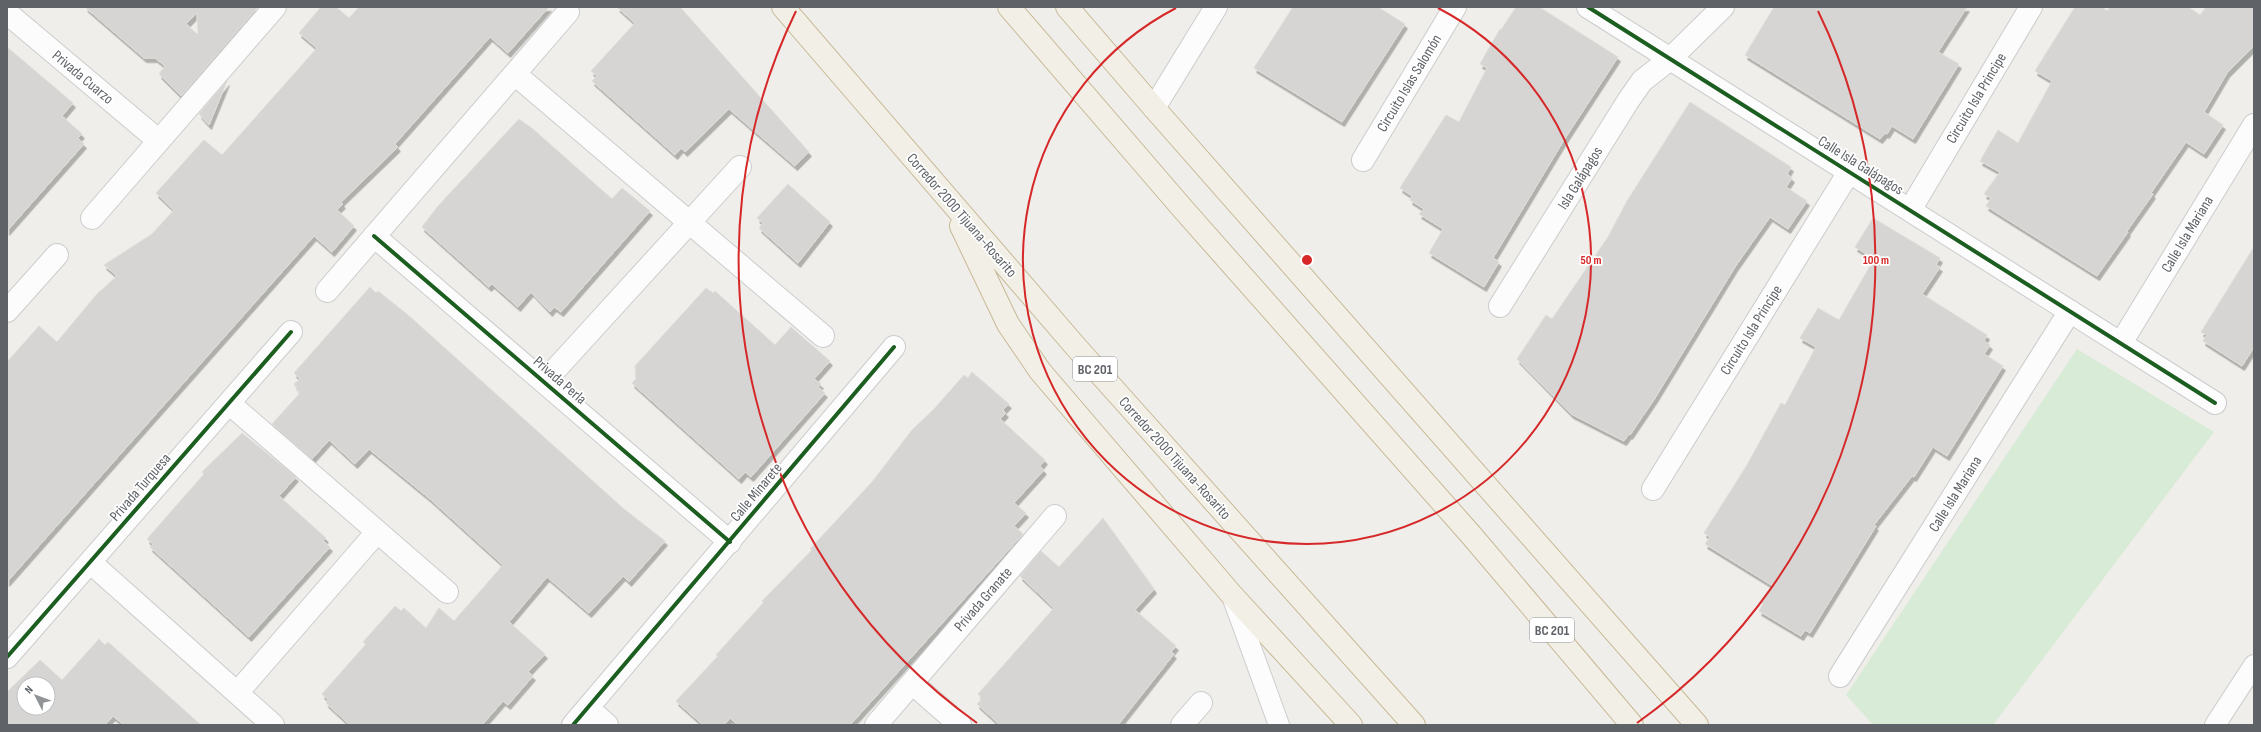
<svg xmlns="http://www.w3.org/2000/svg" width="2261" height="732" viewBox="0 0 2261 732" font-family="'Sofia Sans Condensed',sans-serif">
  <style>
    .green { fill: #d8ebd6 }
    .building { fill: #d6d5d3; stroke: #deddd9; fill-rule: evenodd; filter: url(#shadow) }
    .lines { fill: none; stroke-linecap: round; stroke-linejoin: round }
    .service-casing { stroke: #cbcccc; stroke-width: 22 }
    .minor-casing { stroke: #cbcccc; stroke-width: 24 }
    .trunk-casing { stroke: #c8b996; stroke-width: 24 }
    .service { stroke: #fdfcfc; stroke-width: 20 }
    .minor { stroke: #fdfcfc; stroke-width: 22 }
    .trunk { stroke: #f2f0e6; stroke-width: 22 }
    .cycleway-casing { stroke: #fff; stroke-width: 6 }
    .cycleway { stroke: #1b5e20; stroke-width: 4 }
    .ring { fill: none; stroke: #d62828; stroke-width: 2 }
    .labels { text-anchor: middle; stroke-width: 3.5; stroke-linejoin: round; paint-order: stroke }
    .shield { fill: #fff; stroke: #8f9295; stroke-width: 1 }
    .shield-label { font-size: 14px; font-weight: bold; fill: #5f6368 }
    .street-label { font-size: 15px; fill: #5f6368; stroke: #fff }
    .centre { fill: #d62828; stroke: #fff; stroke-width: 2 }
    .ring-label { font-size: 12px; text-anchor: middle; font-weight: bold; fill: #d62828; stroke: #fff; stroke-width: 3.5; stroke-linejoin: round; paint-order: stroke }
  </style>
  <defs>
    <filter id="shadow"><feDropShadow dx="2.5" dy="4.5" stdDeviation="0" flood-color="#0004"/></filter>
  </defs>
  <rect width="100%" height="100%" fill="#efeeea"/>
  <path class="green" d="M2077,349L2214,432L1993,725H1873L1846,695Z"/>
  <path class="building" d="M85,7H258L181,96L159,74L165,66L155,58H144ZM197,13L198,33L197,34L186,24Z
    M321,7H336L349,18L359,7H549L508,53L490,37L395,144L398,147L341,202L343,204L337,210L354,226L332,252L314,236L7,582V362L39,326L57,342L97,294L117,276L104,265L152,234L174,210L156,193L204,140L222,155L317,48L299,33Z
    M617,7H680L809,152L795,166L729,109L685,152L681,148L675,155L592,81L597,76L591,71L635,23Z
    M1293,7H1378L1405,24L1342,122L1254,68Z
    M1516,7H1539L1618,57L1564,140L1493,258L1499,262L1484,287L1429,253L1443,229L1419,214L1424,209L1410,200L1412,196L1400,188L1446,115L1459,122L1487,68L1480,64L1500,29L1501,30Z
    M1774,7H1967L1938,52L1959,64L1913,139L1892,126L1887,134L1885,133L1880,139L1745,55Z
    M2075,7H2102L2107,11L2110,7H2188L2200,15L2206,7H2254V46L2227,73L2204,112L2223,125L2204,154L2186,142L2151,193L2153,194L2127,231L2128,232L2097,276L1986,206L1991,198L1984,194L2000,172L1980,161L1998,130L2018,143L2052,81L2035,71Z
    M7,47L73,103L62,116L82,134L78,138L84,144L7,231Z
    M227,81L209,125L199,114Z
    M1690,102L1791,167L1787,174L1792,178L1786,187L1807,201L1788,229L1770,217L1735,267L1655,398L1630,435L1629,434L1624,441L1571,414L1517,359L1546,315L1552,319L1608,237L1627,201Z
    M519,119L533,129L612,199L622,188L650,211L561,312L554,307L550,312L531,292L518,307L492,284L489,287L422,227L438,206Z
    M788,184L830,222L798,263L759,228L763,223L757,218Z
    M1873,218L1940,258L1936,265L1940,267L1922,294L1987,335L1984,341L1990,345L1984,354L2003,366L1947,456L1933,447L1914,477L1912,476L1874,525L1876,526L1810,633L1805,630L1801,636L1759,611L1763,604L1761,603L1773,586L1705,544L1710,537L1704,533L1747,465L1781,403L1785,405L1816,347L1800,338L1818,308L1839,320L1874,259L1855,247Z
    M2254,247V347L2242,366L2203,341L2207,335L2201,332Z
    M370,287L376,293L378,291L407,314L624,509L665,541L629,582L623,576L589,613L547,577L509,622L545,654L528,672L533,676L508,705L503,701L482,725H350L326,703L328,700L322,694L366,644L363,642L395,606L401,611L404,608L426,628L439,608L454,621L503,565L430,499L369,449L355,464L329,440L312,459L272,424L300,393L294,384L300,379L294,373Z
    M706,288L713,293L715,291L775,345L791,327L830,361L814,379L821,384L818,387L825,393L751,477L745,472L739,479L632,383L636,379L635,366Z
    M972,372L1009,404L1003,410L1006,413L1000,419L1045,460L1040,466L1044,470L1014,503L1026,513L1014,526L1023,534L850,725H738L730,718L724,725H703L676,701L718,656L716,655L764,602L762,601L812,550L810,549L872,482L912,430L934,409L964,375L968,378Z
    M242,433L296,477L279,496L326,538L323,541L330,547L249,637L150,547L153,544L147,539L204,474L202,472Z
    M1103,518L1154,589L1135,610L1176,646L1171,652L1174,654L1118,725H1000L977,704L982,699L978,694L1054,608L1020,576L1041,551L1059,567Z
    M99,639L105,645L108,642L201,725H124L113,716L105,725H7V692L40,660L62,680ZM24,684H48V708H24Z"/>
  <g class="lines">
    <g class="service-casing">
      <path id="service" d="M1232,596L1279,725
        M2215,725L2254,665"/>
    </g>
    <g class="minor-casing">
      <path id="minor" d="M1588,7L2215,403
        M7,13L159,141
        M516,75L823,336
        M1154,108L1216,7
        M1363,160L1455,7
        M1910,210L2031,7
        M92,218L275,7
        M374,236L730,542
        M327,291L568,12
        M1500,306L1628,101L1642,81L1670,59L1723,7
        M7,311L57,255
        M2121,343L2254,125
        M544,382L740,167
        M230,404L447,592
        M1653,489L1849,172
        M90,562L273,725
        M7,657L291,332
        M1840,676L2070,311
        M912,683L960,725
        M237,693L377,532
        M588,708L607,725
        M573,725L894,347
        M876,725L1055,516
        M1182,725L1201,703"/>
    </g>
    <g class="trunk-casing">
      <path id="trunk" d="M783,7L1076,347L1414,725
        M1009,7L1183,209L1472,536L1632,725
        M1067,7L1154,108L1697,725
        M961,226L1008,324L1040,371L1231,594L1351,725"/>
    </g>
    <use href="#service" class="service"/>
    <use href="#minor" class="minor"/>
    <use href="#trunk" class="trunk"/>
    <g class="cycleway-casing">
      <path id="cycleway" d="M1588,7L2215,403
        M374,236L730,542
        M7,657L291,332
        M573,725L894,347"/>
    </g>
    <use href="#cycleway" class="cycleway"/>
  </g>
  <g class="ring">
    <path d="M1438 8A284 284 0 1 1 1176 8"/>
    <path d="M977 723A569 569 0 0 1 796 11M1818 11A569 569 0 0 1 1637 723"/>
  </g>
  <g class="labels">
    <g class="shield">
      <rect x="1073" y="357" width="44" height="24" rx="3"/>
      <rect x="1530" y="618" width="44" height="24" rx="3"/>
    </g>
    <g class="shield-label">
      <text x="1095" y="374">BC 201</text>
      <text x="1552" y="635">BC 201</text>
    </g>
    <g class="street-label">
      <text transform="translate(83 77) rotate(40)" y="5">Privada Cuarzo</text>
      <text transform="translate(1409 83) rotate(-59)" y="5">Circuito Islas Salomón</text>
      <text transform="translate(1976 98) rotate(-59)" y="5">Circuito Isla Principe</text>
      <text transform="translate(1861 165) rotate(32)" y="5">Calle Isla Galápagos</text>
      <text transform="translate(1580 178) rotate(-58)" y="5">Isla Galápagos</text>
      <text transform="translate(962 215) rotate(49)" y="5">Corredor 2000 Tijuana-Rosarito</text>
      <text transform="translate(2187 234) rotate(-59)" y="5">Calle Isla Mariana</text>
      <text transform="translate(1751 330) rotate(-58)" y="5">Circuito Isla Principe</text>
      <text transform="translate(560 380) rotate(41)" y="5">Privada Perla</text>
      <text transform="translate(1175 458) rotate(48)" y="5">Corredor 2000 Tijuana-Rosarito</text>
      <text transform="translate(140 487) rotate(-49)" y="5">Privada Turquesa</text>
      <text transform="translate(756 492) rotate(-50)" y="5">Calle Minarete</text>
      <text transform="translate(1955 494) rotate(-58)" y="5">Calle Isla Mariana</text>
      <text transform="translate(983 599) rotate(-49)" y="5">Privada Granate</text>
    </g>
  </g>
  <circle cx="1307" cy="260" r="6" class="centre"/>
  <g class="ring-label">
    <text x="1591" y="264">50 m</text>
    <text x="1876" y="264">100 m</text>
  </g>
  <rect width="2261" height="732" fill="none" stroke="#5f6368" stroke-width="16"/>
  <g transform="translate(36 696) rotate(312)"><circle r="19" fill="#ffffff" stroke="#bfc1c3"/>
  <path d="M0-3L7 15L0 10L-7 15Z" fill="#919496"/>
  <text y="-6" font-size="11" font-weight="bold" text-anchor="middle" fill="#5f6368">N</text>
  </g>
</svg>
